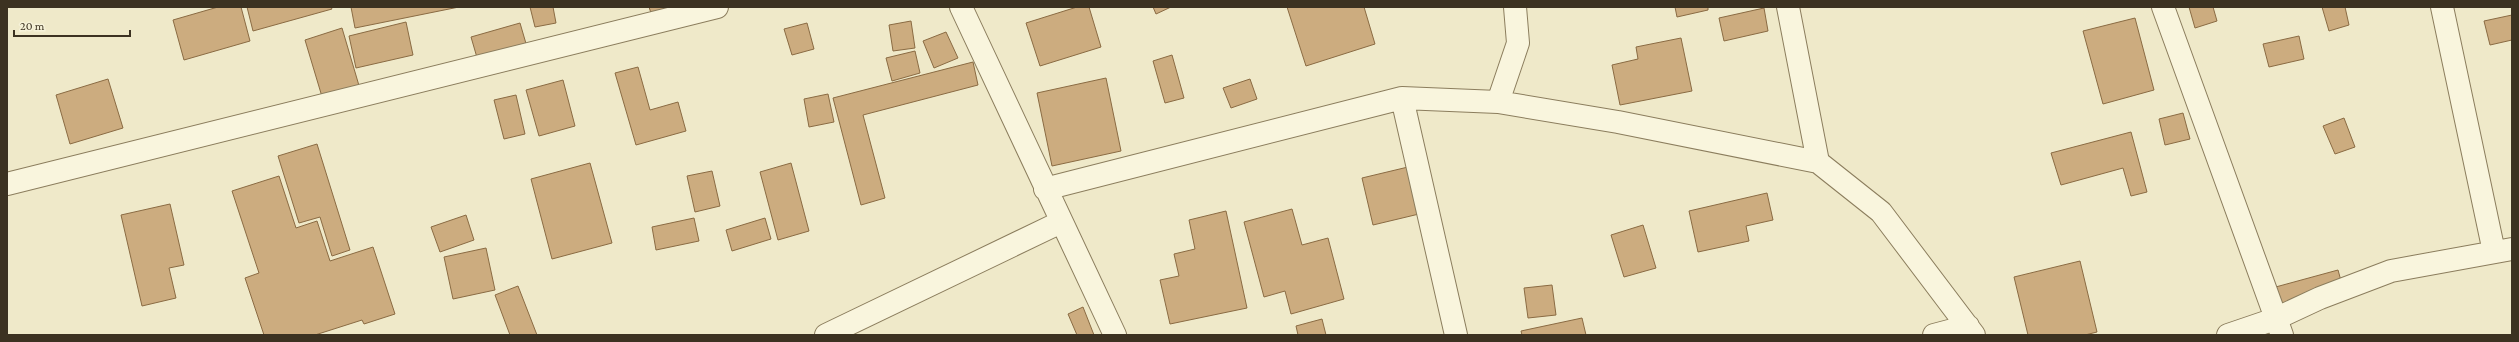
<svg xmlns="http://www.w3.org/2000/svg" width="2519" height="342" viewBox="0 0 2519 342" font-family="'Crimson Pro',serif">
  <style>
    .building { fill: #ccac7f; stroke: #8a6b43 }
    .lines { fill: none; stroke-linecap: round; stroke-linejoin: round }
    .street-casing { stroke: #8b7d5d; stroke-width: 24 }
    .street { stroke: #f9f5dd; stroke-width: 22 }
  </style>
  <rect width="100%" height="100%" fill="#efe9c9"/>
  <path class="building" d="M218,7H241L250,41L184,60L173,20Z
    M247,7H331L332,9L253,31Z
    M351,7H459L355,28Z
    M530,7H553L556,23L535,27Z
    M649,7H668V9L651,13Z
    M1077,7H1089L1101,47L1040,66L1026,23Z
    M1153,7H1171L1156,14Z
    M1287,7H1364L1375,44L1306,66Z
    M1675,7H1708V10L1677,17Z
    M2189,7H2213L2217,21L2195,28Z
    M2322,7H2345L2349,25L2329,31Z
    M1764,8L1768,31L1724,41L1719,18Z
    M2512,15V40L2490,45L2484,21Z
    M2135,18L2154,90L2103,104L2083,31Z
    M911,21L915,48L893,51L889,25Z
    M406,22L413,55L356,68L349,36Z
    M520,23L527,47L478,61L471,37Z
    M807,23L814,49L792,55L784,29Z
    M342,28L360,89L323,100L305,40Z
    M946,32L958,58L934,68L923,41Z
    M2299,36L2304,59L2269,67L2263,44Z
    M1681,38L1692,91L1620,105L1612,65L1638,59L1636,47Z
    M915,51L920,73L892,81L886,58Z
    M1172,55L1184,98L1165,103L1153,61Z
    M973,62L978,85L863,115L885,198L861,205L833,98Z
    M638,67L650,110L678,102L686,131L636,145L615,73Z
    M1106,78L1121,151L1052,166L1037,93Z
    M108,79L123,128L70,144L56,95Z
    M1250,79L1257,99L1231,108L1223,88Z
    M563,80L575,126L539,136L526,90Z
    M828,94L834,122L809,127L804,99Z
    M516,95L525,134L504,139L494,100Z
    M2183,113L2190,139L2165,145L2159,119Z
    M2344,118L2355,147L2335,154L2323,126Z
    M2131,132L2147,192L2131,196L2123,168L2061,185L2051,153Z
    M317,144L350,250L332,256L320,217L299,223L278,156Z
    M590,163L612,243L552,259L531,179Z
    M791,163L809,231L778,240L760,172Z
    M1408,167L1419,214L1373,225L1362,178Z
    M712,171L720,206L695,212L687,176Z
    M279,176L296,228L317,221L330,261L373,247L395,314L364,324L362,320L315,335H264L245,278L259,273L232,191Z
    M1767,193L1773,220L1746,226L1749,241L1698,252L1689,211Z
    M170,204L184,265L169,268L176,298L142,306L121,215Z
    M1292,209L1302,245L1328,238L1344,299L1291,314L1285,291L1264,297L1244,222Z
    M1226,211L1247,308L1170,324L1160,280L1179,276L1174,254L1195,249L1189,220Z
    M466,215L474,240L440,252L431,227Z
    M694,218L699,241L656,250L652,227Z
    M765,218L771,239L732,251L726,230Z
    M1643,225L1656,268L1624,277L1611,235Z
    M486,248L495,290L453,299L444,257Z
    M2080,261L2097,332L2085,335H2028L2014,277Z
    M2338,270L2345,295L2279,313L2272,288Z
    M1552,285L1556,315L1528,318L1524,288Z
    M518,286L537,335H510L495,295Z
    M1083,307L1094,335H1077L1068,314Z
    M1582,318L1586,335H1522L1521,331Z
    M1322,319L1326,335H1298L1296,326Z"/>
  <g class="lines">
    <g class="street-casing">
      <path id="street" d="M961,7L1115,335
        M1788,7L1818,162
        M2163,7L2282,335
        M2442,7L2494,252
        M1402,98L1456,335
        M1498,102L1518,43L1515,7
        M7,184L717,7
        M1045,189L1402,98L1498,102L1618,122L1818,162L1881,212L1974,335
        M826,335L1061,222
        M1934,335L1968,326
        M2228,335L2275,319L2320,298L2391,271L2512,249"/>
    </g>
    <use href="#street" class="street"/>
  </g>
  <rect width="2519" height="342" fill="none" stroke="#3c3221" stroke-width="16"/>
  <path d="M14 30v6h116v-6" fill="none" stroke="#3c3221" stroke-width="2"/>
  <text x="20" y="30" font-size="12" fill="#3c3221" stroke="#f6f2d9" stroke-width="3" paint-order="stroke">20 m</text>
</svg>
